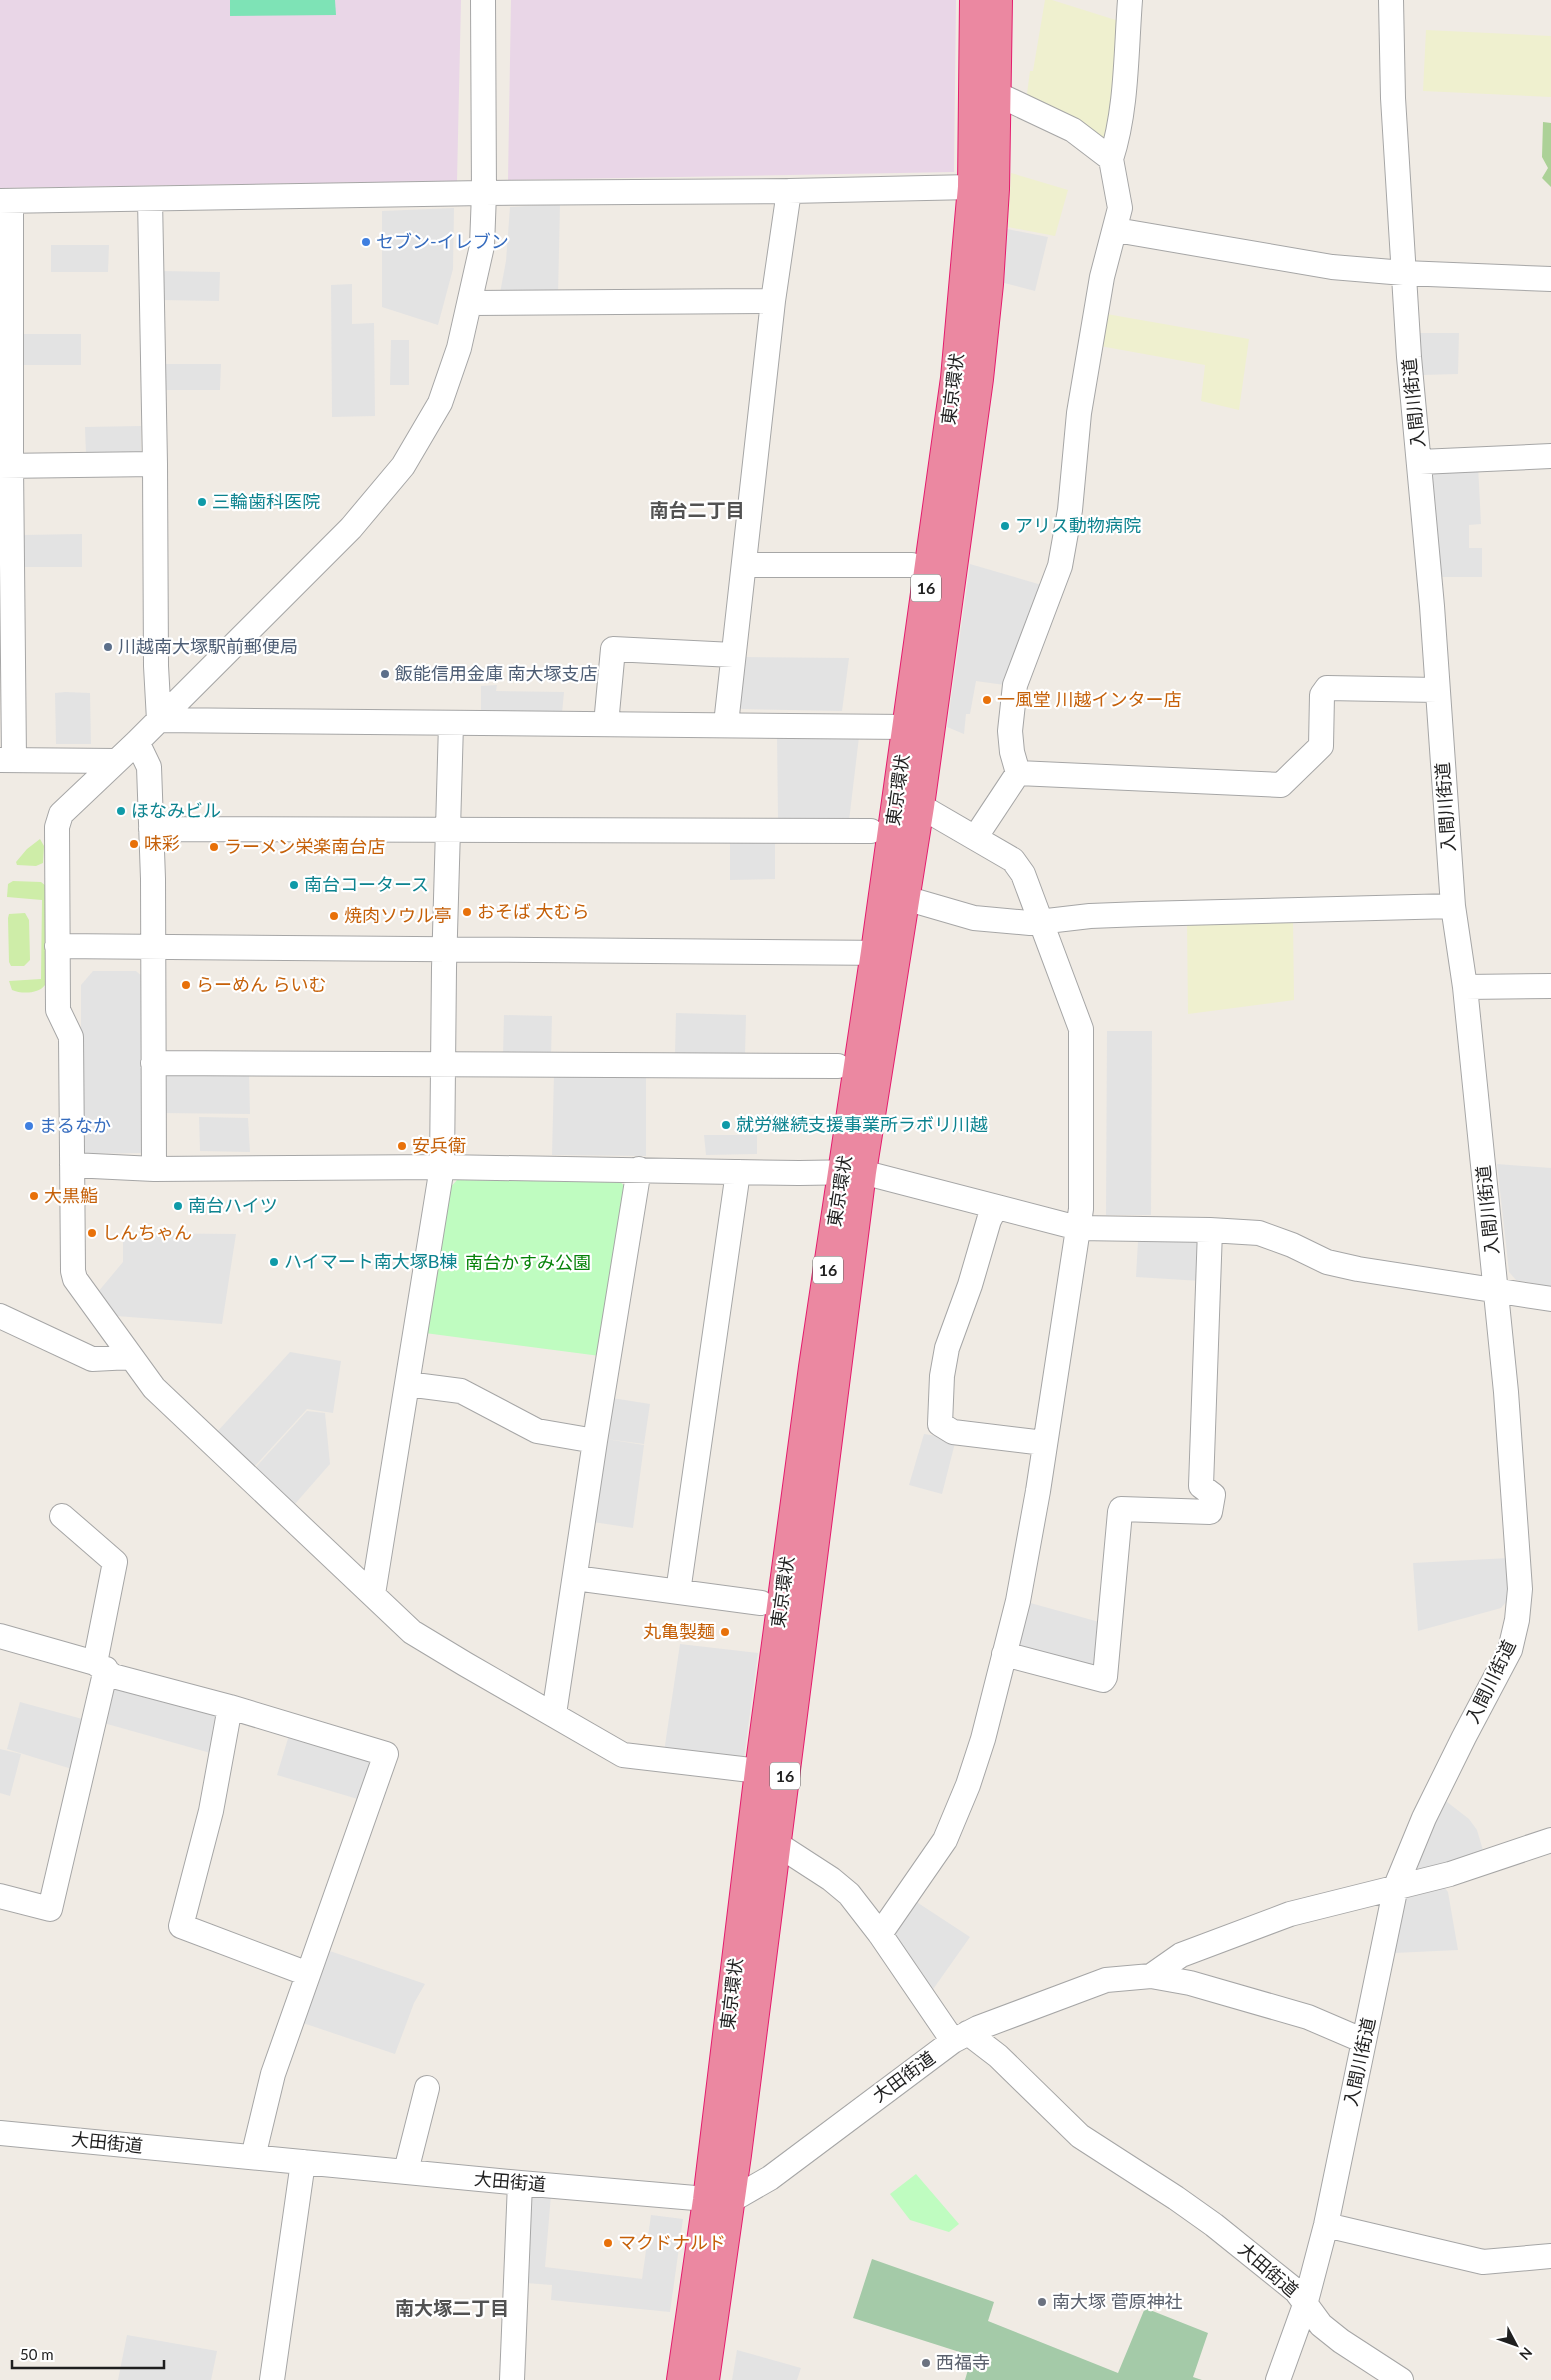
<svg xmlns="http://www.w3.org/2000/svg" width="1551" height="2380" viewBox="0 0 1551 2380" font-family="Lato,'Noto Sans JP',sans-serif">
  <style>
    .industrial { fill: #e9d6e7 }
    .farmland { fill: #eff0cf }
    .grass { fill: #ceeda8 }
    .forest { fill: #acd197 }
    .cemetery { fill: #a4caa8 }
    .park { fill: #bffcc0 }
    .pitch { fill: #7ee3b6 }
    .parking { fill: #e3e3e3 }
    .lines { fill: none; stroke-linecap: round; stroke-linejoin: round }
    .minor-casing { stroke: #a6a6a6; stroke-width: 26 }
    .highway-casing { stroke: #e41c6d; stroke-width: 30 }
    .minor { stroke: #fff; stroke-width: 24 }
    .highway { stroke: #eb88a1; stroke-width: 28 }
    .shop-dot { fill: #3f7fe0; stroke: #fff; stroke-width: 2 }
    .culture-dot { fill: #0f9aa8; stroke: #fff; stroke-width: 2 }
    .service-dot { fill: #5c6f8a; stroke: #fff; stroke-width: 2 }
    .food-dot { fill: #e8710a; stroke: #fff; stroke-width: 2 }
    .worship-dot { fill: #6b7280; stroke: #fff; stroke-width: 2 }
    .labels { text-anchor: middle; stroke-width: 4.5; stroke-linejoin: round; paint-order: stroke }
    .shield { fill: #fff; stroke: #626262; stroke-width: 1 }
    .shield-label { font-size: 16px; font-weight: bold; fill: #1f1f1f }
    .shop-label { font-size: 18px; fill: #366cbe; stroke: #fff; text-anchor: start }
    .street-label { font-size: 18px; fill: #1f1f1f; stroke: #fff }
    .culture-label { font-size: 18px; fill: #0d838f; stroke: #fff; text-anchor: start }
    .service-label { font-size: 18px; fill: #4e5e75; stroke: #fff; text-anchor: start }
    .food-label { font-size: 18px; fill: #c56008; stroke: #fff; text-anchor: start }
    .park-label { font-size: 18px; fill: #068309; stroke: #fff }
    .worship-label { font-size: 18px; fill: #5b616d; stroke: #fff; text-anchor: start }
    .neighbourhood-label { font-size: 19px; font-weight: bold; fill: #525252; stroke: #fff }
  </style>
  <rect width="100%" height="100%" fill="#f0ebe4"/>
  <path class="industrial" d="M0,0H461L457,181L0,188Z
    M511,0H956L954,172L508,180Z"/>
  <path class="farmland" d="M1045,0H1052L1122,22L1107,146L1026,101L1030,71H1033Z
    M1426,30L1551,36V97L1423,91Z
    M1011,173L1068,190L1055,236L1008,227Z
    M1101,313L1249,339L1239,410L1201,401L1205,365L1100,346Z
    M1293,918L1294,1000L1188,1014L1187,920Z"/>
  <path class="grass" d="M40,839L44,846L43,863L36,866L17,865L16,862L27,849Z
    M13,881L41,882L46,886L45,985C39,994 21,994 12,990L9,981L41,979L42,900L7,897L8,884Z
    M25,913L29,920L30,960L24,966H11L9,962L8,918L9,914Z"/>
  <path class="forest" d="M1543,122L1551,123V187L1542,178L1548,168L1542,157Z"/>
  <path class="cemetery" d="M872,2259L994,2302L988,2321L1118,2373L1145,2308L1208,2333L1193,2377L1202,2380H965L972,2356L853,2318Z"/>
  <path class="park" d="M457,1180L620,1182L627,1188L600,1356L425,1333L448,1190Z
    M916,2174L959,2224L949,2232L910,2220L890,2194Z"/>
  <path class="pitch" d="M230,0H335L336,15L230,16Z"/>
  <path class="parking" d="M560,204L558,296L500,293L506,261L510,207Z
    M454,208L453,269L438,325L382,307V211Z
    M1007,229L1048,237L1035,291L1004,283Z
    M51,245H109L108,272H51Z
    M160,271L220,272L219,301L160,300Z
    M352,284V324L374,323L375,416L332,417L331,285Z
    M1419,333H1459L1458,374L1422,375Z
    M20,334H81V365H19Z
    M391,340H409V385H390Z
    M160,364H221L220,390H160Z
    M141,426V454L86,455L85,427Z
    M1478,465L1481,524L1469,525V548H1482V577H1440L1432,473Z
    M82,534V567H21L22,535Z
    M970,564L1045,586L1005,685L976,681L970,714H966L964,734L947,727Z
    M741,657L849,658L842,711L742,709L736,704Z
    M497,685L496,691L564,692L562,713L481,712V686Z
    M65,692L90,693L91,744H56L55,693Z
    M777,735L859,737L849,821L778,820Z
    M775,837V879L730,880V838Z
    M93,971H136L143,977V1153L81,1154V985Z
    M676,1013L746,1015L745,1056L675,1054Z
    M504,1015L552,1016L551,1057L503,1056Z
    M1107,1031H1152L1151,1215H1106Z
    M249,1073L250,1114L161,1113L164,1074Z
    M554,1074L646,1075V1156L552,1155Z
    M199,1117L248,1118L250,1152L200,1151Z
    M704,1135H757V1154L706,1155Z
    M1497,1164L1551,1168V1287L1516,1280L1509,1272Z
    M123,1233L236,1234L222,1324L116,1316L98,1292L123,1262Z
    M1203,1239L1201,1281L1136,1277L1138,1241Z
    M290,1352L341,1361L333,1413L307,1409L254,1467L216,1433Z
    M612,1398L650,1404L644,1444L606,1439Z
    M307,1411L325,1413L330,1464L294,1505L255,1468Z
    M924,1434L956,1439L942,1494L909,1485Z
    M606,1439L644,1445L633,1528L593,1522Z
    M1509,1558L1511,1576L1507,1601L1501,1608L1418,1631L1413,1563Z
    M1023,1601L1103,1623L1099,1668L1017,1652Z
    M680,1644L758,1653L744,1758L664,1752Z
    M110,1682L212,1711L222,1719L214,1754L100,1722Z
    M20,1702L86,1720L75,1770L7,1749Z
    M289,1735L369,1760L372,1767L361,1800L277,1775Z
    M0,1749L21,1754L10,1796L0,1793Z
    M1442,1798L1469,1819L1477,1830L1485,1857L1417,1876L1410,1870Z
    M1441,1883L1448,1892L1458,1950L1394,1953L1407,1890Z
    M912,1899L970,1937L929,1995L886,1934Z
    M327,1950L425,1984L414,2003L395,2054L303,2023Z
    M531,2193L551,2195L545,2267L642,2279L651,2215L683,2219L670,2312L551,2300L552,2285L526,2283Z
    M127,2335L217,2351L211,2380H118Z
    M737,2350L801,2368L797,2380H732Z"/>
  <g class="lines">
    <g class="minor-casing">
      <path id="minor" d="M483,0L484,193L482,246L459,348L440,403L403,466L351,528L137,742L61,814L57,827L58,1010L71,1037L73,1271L75,1279L154,1388L412,1632L465,1664L623,1755L759,1771
        M1111,159C1127,110 1126,52 1130,0
        M150,199L155,464L156,666L159,720L907,727
        M0,201L484,193L789,191L972,187
        M11,201V466L14,759
        M1116,230L1332,267L1404,273L1551,279
        M471,303L773,301
        M1420,462L1551,456
        M0,466L155,464
        M744,565H912
        M606,724L613,649L733,655
        M726,724L773,301L789,191
        M137,742L149,767L153,879L154,1169
        M0,760L117,761
        M1018,773L1281,785L1321,746L1322,695L1327,688L1437,690
        M151,829L871,831
        M975,838L1018,773L1012,752L1010,731L1015,685L1060,566L1070,510L1079,413L1102,277L1120,208L1111,159L1073,130L997,94
        M905,898L974,918L1030,923L1090,916L1142,914L1453,906
        M57,946L892,953
        M1465,987L1551,986
        M153,1063L838,1066
        M72,1165L154,1169L442,1167L799,1173L862,1172L1078,1228L1210,1230L1259,1233L1292,1245L1327,1262L1358,1269L1551,1299
        M996,1207L989,1220L970,1285L947,1348L942,1376L940,1424L953,1432L1044,1443
        M0,1316L92,1359L131,1357
        M407,1384L461,1391L537,1431L595,1441
        M62,1516L115,1562L95,1663
        M575,1578L761,1603
        M678,1592L738,1172
        M373,1594L442,1167L444,968L451,724
        M0,1636L95,1663L113,1676L230,1707L386,1754L273,2074L253,2157
        M1004,1654L1103,1680L1105,1677L1120,1512L1121,1509L1210,1512L1213,1495L1201,1486L1210,1230
        M230,1707L211,1811L181,1926L308,1974
        M554,1714L595,1441L639,1169
        M777,1844L831,1879L849,1894L880,1934L953,2041
        M0,1896L50,1909L106,1669
        M880,1934L945,1840L968,1785L983,1739L1018,1601L1038,1491L1081,1209V1029L1023,874L1013,860L920,806
        M1151,1976L1181,1955L1290,1914L1450,1874L1551,1840
        M968,2033L998,2056L1080,2136L1176,2198L1214,2225L1296,2291L1321,2325L1341,2341L1401,2380
        M0,2133L520,2183L730,2201L770,2178L953,2041L978,2028L1106,1980L1151,1976L1190,1983L1308,2017L1364,2041
        M406,2171L427,2088
        M1326,2225L1483,2262L1551,2256
        M272,2380L303,2162
        M512,2380L520,2183
        M1278,2380L1305,2305L1326,2225L1396,1886L1424,1818L1464,1737L1510,1650L1517,1620L1520,1589L1506,1392L1465,987L1453,906L1432,606L1409,357L1393,98L1391,0"/>
    </g>
    <g class="highway-casing">
      <path id="highway" d="M681,2380L707,2200L759,1771L813,1367L875,952L955,378L972,187L974,0
        M705,2380L737,2155L862,1172L920,806L979,379L989,284L995,189L998,0"/>
    </g>
    <use href="#minor" class="minor"/>
    <use href="#highway" class="highway"/>
  </g>
  <g class="shop-dot">
    <circle cx="366" cy="242" r="5"/>
    <circle cx="29" cy="1126" r="5"/>
  </g>
  <g class="culture-dot">
    <circle cx="202" cy="502" r="5"/>
    <circle cx="1005" cy="526" r="5"/>
    <circle cx="121" cy="811" r="5"/>
    <circle cx="294" cy="885" r="5"/>
    <circle cx="726" cy="1125" r="5"/>
    <circle cx="178" cy="1206" r="5"/>
    <circle cx="274" cy="1262" r="5"/>
  </g>
  <g class="service-dot">
    <circle cx="108" cy="647" r="5"/>
    <circle cx="385" cy="674" r="5"/>
  </g>
  <g class="food-dot">
    <circle cx="987" cy="700" r="5"/>
    <circle cx="134" cy="844" r="5"/>
    <circle cx="214" cy="847" r="5"/>
    <circle cx="467" cy="912" r="5"/>
    <circle cx="334" cy="916" r="5"/>
    <circle cx="186" cy="985" r="5"/>
    <circle cx="402" cy="1146" r="5"/>
    <circle cx="34" cy="1196" r="5"/>
    <circle cx="92" cy="1233" r="5"/>
    <circle cx="725" cy="1632" r="5"/>
    <circle cx="608" cy="2243" r="5"/>
  </g>
  <g class="worship-dot">
    <circle cx="1042" cy="2302" r="5"/>
    <circle cx="926" cy="2363" r="5"/>
  </g>
  <g class="labels">
    <g class="shield">
      <rect x="911" y="574.5" width="30" height="27" rx="4"/>
      <rect x="813" y="1256.5" width="30" height="27" rx="4"/>
      <rect x="770" y="1762.5" width="30" height="27" rx="4"/>
    </g>
    <g class="shield-label">
      <text x="926" y="594">16</text>
      <text x="828" y="1276">16</text>
      <text x="785" y="1782">16</text>
    </g>
    <g class="shop-label">
      <text x="376" y="248">セブン-イレブン</text>
      <text x="39" y="1132">まるなか</text>
    </g>
    <g class="street-label">
      <text transform="translate(953 389) rotate(-83)" y="6">東京環状</text>
      <text transform="translate(1414 403) rotate(-96)" y="6">入間川街道</text>
      <text transform="translate(898 790) rotate(-82)" y="6">東京環状</text>
      <text transform="translate(1446 807) rotate(-94)" y="6">入間川街道</text>
      <text transform="translate(840 1191) rotate(-81)" y="6">東京環状</text>
      <text transform="translate(1488 1210) rotate(-96)" y="6">入間川街道</text>
      <text transform="translate(783 1592) rotate(-82)" y="6">東京環状</text>
      <text transform="translate(1491 1682) rotate(-64)" y="6">入間川街道</text>
      <text transform="translate(732 1994) rotate(-83)" y="6">東京環状</text>
      <text transform="translate(1360 2062) rotate(-78)" y="6">入間川街道</text>
      <text transform="translate(904 2077) rotate(-36)" y="6">大田街道</text>
      <text transform="translate(107 2143) rotate(6)" y="6">大田街道</text>
      <text transform="translate(510 2182) rotate(5)" y="6">大田街道</text>
      <text transform="translate(1268 2270) rotate(41)" y="6">大田街道</text>
    </g>
    <g class="culture-label">
      <text x="212" y="508">三輪歯科医院</text>
      <text x="1015" y="532">アリス動物病院</text>
      <text x="131" y="817">ほなみビル</text>
      <text x="304" y="891">南台コータース</text>
      <text x="736" y="1131">就労継続支援事業所ラボリ川越</text>
      <text x="188" y="1212">南台ハイツ</text>
      <text x="284" y="1268">ハイマート南大塚B棟</text>
    </g>
    <g class="service-label">
      <text x="118" y="653">川越南大塚駅前郵便局</text>
      <text x="395" y="680">飯能信用金庫 南大塚支店</text>
    </g>
    <g class="food-label">
      <text x="997" y="706">一風堂 川越インター店</text>
      <text x="144" y="850">味彩</text>
      <text x="224" y="853">ラーメン栄楽南台店</text>
      <text x="477" y="918">おそば 大むら</text>
      <text x="344" y="922">焼肉ソウル亭</text>
      <text x="196" y="991">らーめん らいむ</text>
      <text x="412" y="1152">安兵衛</text>
      <text x="44" y="1202">大黒鮨</text>
      <text x="102" y="1239">しんちゃん</text>
      <text x="715" y="1638" text-anchor="end">丸亀製麺</text>
      <text x="618" y="2249">マクドナルド</text>
    </g>
    <g class="park-label">
      <text x="528" y="1269">南台かすみ公園</text>
    </g>
    <g class="worship-label">
      <text x="1052" y="2308">南大塚 菅原神社</text>
      <text x="936" y="2369">西福寺</text>
    </g>
    <g class="neighbourhood-label">
      <text x="697" y="517">南台二丁目</text>
      <text x="452" y="2315">南大塚二丁目</text>
    </g>
  </g>
  <g transform="translate(1516 2345) rotate(131)" stroke="#ffffff" stroke-width="4" paint-order="stroke">
  <path d="M0-4L9 19L0 12L-9 19Z" fill="#1f1f1f"/>
  <text y="-8" font-size="14" font-weight="bold" text-anchor="middle" fill="#1f1f1f">N</text>
  </g>
  <path d="M12 2360v8h152v-8" fill="none" stroke="#1f1f1f" stroke-width="2.5"/>
  <text x="20" y="2360" font-size="15" fill="#1f1f1f" stroke="#ffffff" stroke-width="4" paint-order="stroke">50 m</text>
</svg>
